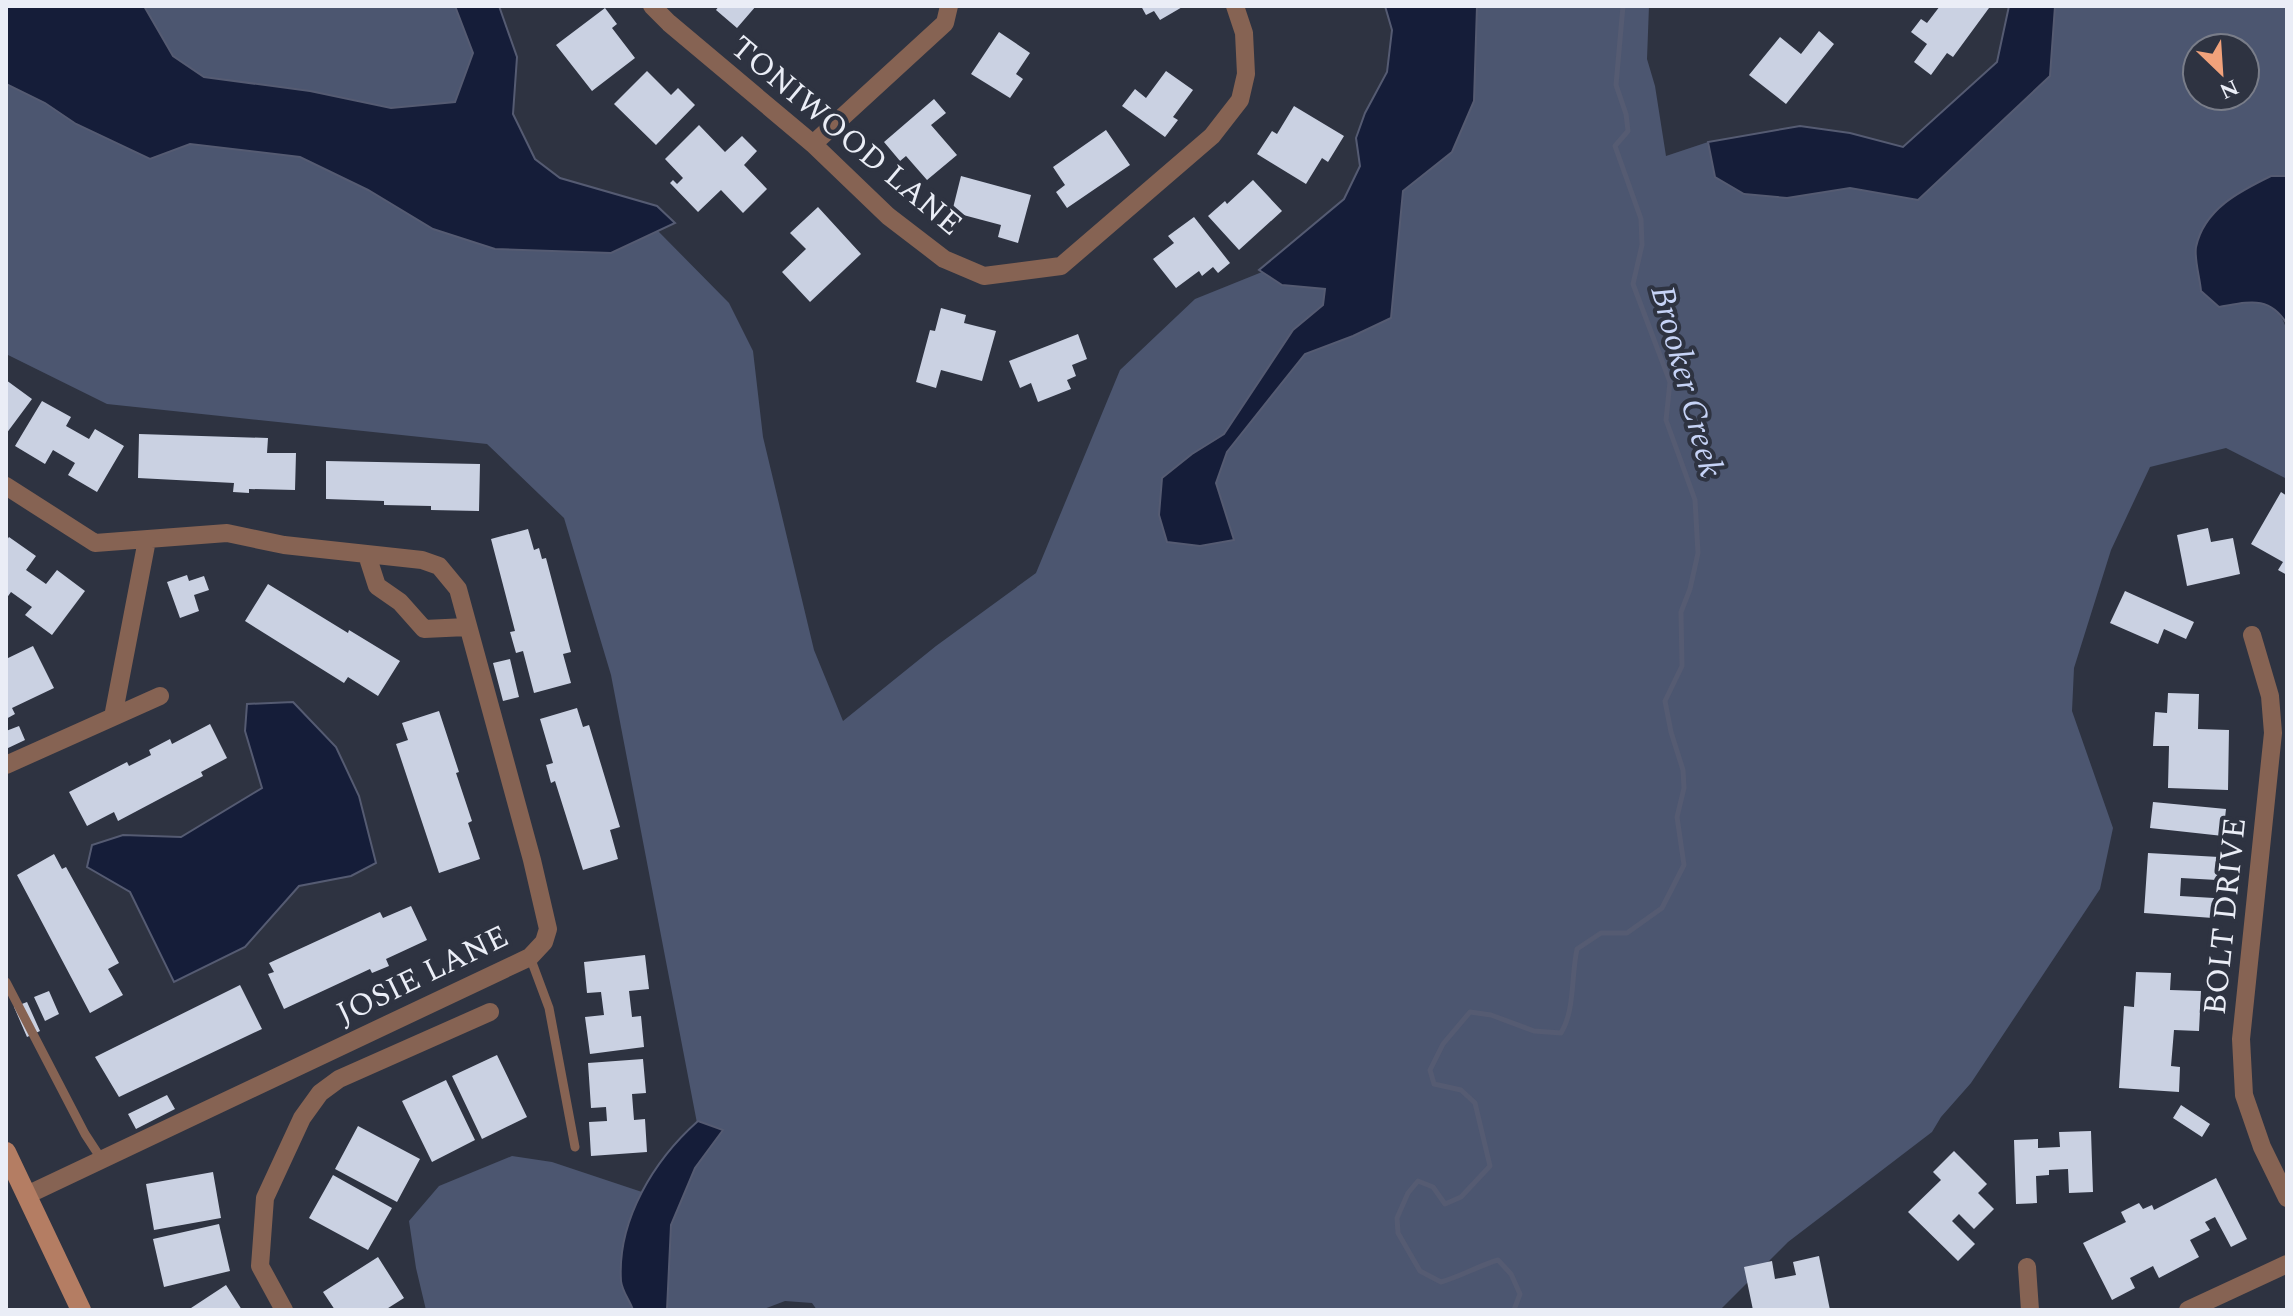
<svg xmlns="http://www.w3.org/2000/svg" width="2293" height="1316" viewBox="0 0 2293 1316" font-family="Spectral,serif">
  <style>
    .green { fill: #4c5670; fill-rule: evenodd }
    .water { fill: #151d39; stroke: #555b72; stroke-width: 2 }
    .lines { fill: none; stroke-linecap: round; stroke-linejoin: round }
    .stream { stroke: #555b72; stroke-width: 5 }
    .building { fill: #cad1e2 }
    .lane { stroke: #866353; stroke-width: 9 }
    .street { stroke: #866353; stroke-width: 18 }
    .secondary { stroke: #b47d63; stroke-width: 20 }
    .labels { text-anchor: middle; stroke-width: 8; stroke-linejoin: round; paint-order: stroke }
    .street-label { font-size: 32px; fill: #eaedf6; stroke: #2e3341 }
    .water-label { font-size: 34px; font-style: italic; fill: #c6d3f6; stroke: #2e3341 }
  </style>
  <rect width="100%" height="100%" fill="#2e3341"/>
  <path class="green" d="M144,6H455L473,53L455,102L391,108L310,91L204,77L173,57Z
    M1477,6H1649L1647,59L1655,86L1666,156L1708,142L1715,177L1787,198L1850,188L1918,200L2050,76L2055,6H2287V176H2271L2201,290L2219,307C2229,305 2241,301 2251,301C2282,302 2293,331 2285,356L2287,361V479L2226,448L2150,467L2111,550L2074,668L2072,711L2113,828L2100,889L1971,1083L1941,1117L1932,1132L1788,1242L1720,1310H817L812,1303L785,1301L761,1310H667L671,1226L695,1168L723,1130L697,1123L611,675L564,518L487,444L107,404L6,354V84L45,103L76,124L150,159L190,144L300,157L495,249L611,253L658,231L729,303L753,351L763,437L814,650L843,721L936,646L1036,573L1120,370L1195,299L1262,272L1282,285L1325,289L1323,305L1293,330L1224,434L1192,454L1162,479L1216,483L1227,452L1305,354L1353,336L1391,318L1403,191L1452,152L1474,101ZM2197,48H2245V96H2197Z
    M512,1156L552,1162L642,1192L623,1244L621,1285L633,1310H426L416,1268L409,1221L439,1186Z"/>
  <path class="water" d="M7,6H144L173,56L204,77L310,91L391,108L455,102L473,53L455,6H499L517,57L513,114L535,159L560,178L657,206L675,223L611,253L495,249L433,229L368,190L300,157L190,144L150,159L76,124L45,103L6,84Z
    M1385,6H1477L1474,101L1452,152L1403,191L1391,318L1353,336L1305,354L1227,452L1216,483L1234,540L1200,546L1167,542L1159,515L1162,478L1192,454L1224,434L1293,330L1323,305L1325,289L1282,285L1259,270L1344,199L1360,166L1356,138L1365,113L1387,72L1392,30Z
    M2009,6H2055L2050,76L1918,200L1850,188L1787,198L1744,194L1715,177L1708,142L1800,126L1850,133L1903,147L1997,62Z
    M2271,176H2287V324C2269,295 2249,302 2219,307L2201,291C2200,278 2194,259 2196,247C2204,209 2240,191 2271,176Z
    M293,702L336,747L359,796L376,863L351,876L299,886L245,947L174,982L130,892L87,867L92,845L123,835L181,837L262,788L245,731L247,704Z
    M698,1121L723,1130L695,1168L671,1225L667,1310H633C630,1301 622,1291 621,1281C617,1220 654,1160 698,1121Z"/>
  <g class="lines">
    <path class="stream" d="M1514,1310L1520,1294L1511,1274L1498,1260C1478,1266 1462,1276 1441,1282L1420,1271L1398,1233L1397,1218L1408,1193L1418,1181L1433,1187L1445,1204L1461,1197L1490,1166L1475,1103L1461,1090L1434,1084L1430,1070L1443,1044L1470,1012L1491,1015L1534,1031L1561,1033C1575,1010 1571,977 1577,949L1601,933H1627L1662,908L1684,865L1677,817L1684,788L1683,770L1671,732L1665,701L1682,666L1681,612L1690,589L1698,553L1695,500L1666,420L1670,382L1633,284L1642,245L1641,219L1615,146L1628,131L1626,114L1616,85L1623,6"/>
  </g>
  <path class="building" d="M719,6H756L737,28L716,10Z
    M1141,6H1184L1160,20L1154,11L1146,15Z
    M1940,6L1989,8L1953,57L1947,53L1931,75L1914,62L1927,44L1911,32L1921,19L1927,23Z
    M605,8L617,24L612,28L635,58L592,91L556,45Z
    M1819,31L1834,44L1786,104L1749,75L1780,37L1801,54Z
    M999,32L1030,53L1016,74L1023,79L1010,98L971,74Z
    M647,71L671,95L678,88L695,105L656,145L614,104Z
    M1166,71L1193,90L1173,117L1178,120L1165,137L1122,106L1135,89L1146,98Z
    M934,99L946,113L931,125L957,155L927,180L906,156L900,161L884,142Z
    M1294,106L1344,136L1328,162L1322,158L1306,184L1257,154L1272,131L1277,134Z
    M699,125L725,152L742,136L757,151L744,165L767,189L743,213L721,190L698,212L670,183L673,180L677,184L683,178L665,159Z
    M1106,130L1130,165L1067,208L1056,192L1065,185L1053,167Z
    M961,176L1031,195L1018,243L998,237L1001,225L952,212Z
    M1253,180L1282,211L1239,250L1208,216L1225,201L1227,204Z
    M818,207L861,254L810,302L782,272L806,249L790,233Z
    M1194,217L1230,263L1218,273L1213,267L1202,276L1199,271L1176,288L1153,259L1174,243L1168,236Z
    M941,308L966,315L964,323L996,331L982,381L941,370L936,388L916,382L930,330L935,331Z
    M1078,334L1087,359L1072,365L1076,376L1067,380L1071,389L1038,402L1031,383L1020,388L1009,361Z
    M6,380L32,399L6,434Z
    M42,401L71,417L66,426L89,439L95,429L124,446L97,492L68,475L75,463L53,450L45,464L15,446Z
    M139,434L268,438L267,453H296L295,490L249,489V493L233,492L234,483L138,478Z
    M326,461L480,464L479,511L431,510V506L384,505V501L326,499Z
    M2281,492L2287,496V575L2278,570L2283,562L2251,544Z
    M2208,528L2211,542L2233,538L2240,574L2187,586L2177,535Z
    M528,529L534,550L539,548L542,559L546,558L571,652L563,654L571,683L534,693L523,651L516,653L510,632L515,631L491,539Z
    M9,537L36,556L26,570L46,584L57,570L85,591L52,635L25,615L32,607L11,592L6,599V541Z
    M187,575L189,581L204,576L209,590L194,595L199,611L180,618L167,582Z
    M268,584L348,633L349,630L400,661L378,696L348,677L344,683L245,621Z
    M2125,591L2194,622L2186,639L2164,629L2158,644L2110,623Z
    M33,646L54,688L12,708L15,714L6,719V659Z
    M510,659L519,697L503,701L493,663Z
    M2168,693L2199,694L2198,729L2229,730L2228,790L2168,788L2169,746H2153L2155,712L2167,713Z
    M577,708L583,727L589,725L620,827L610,830L618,859L583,870L555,781L551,783L546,765L553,763L540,719Z
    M439,711L459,772L456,773L472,821L468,823L480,859L439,873L396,744L408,740L402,723Z
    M210,724L227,758L201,772L203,776L118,821L114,812L87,826L69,792L127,762L129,766L151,755L149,750L170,739L172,744Z
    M19,726L25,740L6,749V731Z
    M2153,802L2226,809L2223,836L2150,828Z
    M2148,853L2219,857L2217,880L2181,878L2180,896L2214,898L2213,918L2144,913Z
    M54,854L62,869L66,867L119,963L108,969L123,995L90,1013L17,875Z
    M411,906L427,940L386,959L389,966L372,973L370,969L284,1009L268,974L274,972L269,963L380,912L383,918Z
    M645,955L649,989L629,991L632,1017L641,1016L644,1047L590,1054L585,1017L604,1015L601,992L587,993L584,962Z
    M2136,972L2171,973L2170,990L2201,991L2199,1031L2174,1030L2171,1066L2180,1067L2179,1092L2119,1088L2124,1006L2134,1007Z
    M240,985L262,1029L119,1097L95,1057Z
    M49,991L59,1014L45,1021L34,997Z
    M27,1002L40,1031L27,1037L14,1007Z
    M497,1055L527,1117L482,1139L452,1076Z
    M643,1059L646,1093L632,1094L634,1120L645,1119L647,1152L591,1156L589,1122L607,1121L606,1107L591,1108L588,1063Z
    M446,1080L475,1140L432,1162L402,1101Z
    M167,1095L175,1109L136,1129L128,1114Z
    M2181,1105L2210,1124L2202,1137L2173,1118Z
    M358,1126L420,1159L397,1202L335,1169Z
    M2091,1131L2093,1192L2069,1193L2068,1169L2049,1170V1175L2036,1176L2037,1203L2016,1204L2014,1140L2038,1139V1148L2060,1147L2059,1132Z
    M1954,1151L1987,1184L1978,1193L1994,1209L1974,1229L1959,1214L1952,1221L1975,1244L1958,1261L1908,1212L1941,1180L1933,1172Z
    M213,1172L221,1218L154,1230L146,1184Z
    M333,1175L392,1208L368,1250L309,1218Z
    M2216,1178L2247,1239L2231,1247L2215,1217L2205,1222L2210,1230L2190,1240L2199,1257L2159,1278L2153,1266L2130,1278L2135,1288L2112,1300L2083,1243L2126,1222L2121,1212L2139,1203L2143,1209L2152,1205L2154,1210Z
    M219,1224L230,1271L164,1287L153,1239Z
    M1819,1256L1830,1310H1753L1744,1267L1772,1261L1775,1279L1796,1275L1793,1262Z
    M378,1257L404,1298L385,1310H335L323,1292Z
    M226,1285L242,1310H188Z"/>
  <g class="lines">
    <path class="lane" d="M530,957L549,1008L575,1147
      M6,982L85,1134L102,1160"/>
    <path class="street" d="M652,6L669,23L813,144L888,216L944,259L984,276L1061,266L1212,136L1240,100L1246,74L1244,33L1235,6
      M813,144L945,23L949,6
      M6,486L95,543L227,533L284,545L422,560L439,566L458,589L532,860L548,929L544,942L530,957L27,1195
      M367,555L377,586L400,602L424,629L467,627
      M2252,635L2270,696L2273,733L2241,1039L2244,1095L2262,1147L2287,1198
      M113,717L147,540
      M6,765L160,696
      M2027,1267L2030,1310
      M284,1310L260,1266L265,1198L302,1118L320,1093L339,1079L490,1012
      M2188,1310L2287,1264"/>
    <path class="secondary" d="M6,1152L81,1310"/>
  </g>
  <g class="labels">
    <g class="street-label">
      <text transform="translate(847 135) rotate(40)" y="11">TONIWOOD LANE</text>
      <text transform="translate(2224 916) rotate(-84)" y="11">BOLT DRIVE</text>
      <text transform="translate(422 974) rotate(-26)" y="11">JOSIE LANE</text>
    </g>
    <g class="water-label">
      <text transform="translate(1688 381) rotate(75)" y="12">Brooker Creek</text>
    </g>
  </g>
  <rect width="2293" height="1316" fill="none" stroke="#eaedf6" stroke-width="16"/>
  <g transform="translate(2221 72) rotate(155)"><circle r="38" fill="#2e3341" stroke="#797d89" stroke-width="2"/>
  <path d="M0-6L14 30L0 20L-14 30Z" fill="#f1a27b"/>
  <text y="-12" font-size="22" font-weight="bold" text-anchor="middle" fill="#eaedf6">N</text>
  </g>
</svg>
